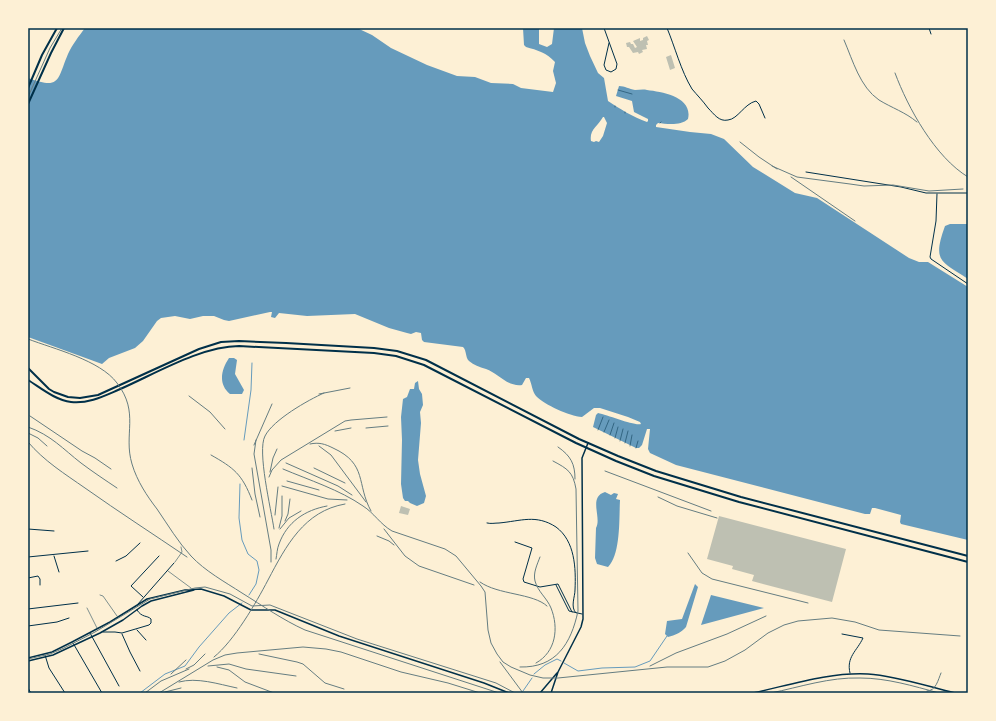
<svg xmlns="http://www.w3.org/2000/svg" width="996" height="721" viewBox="0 0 996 721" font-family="'PT Sans Narrow',sans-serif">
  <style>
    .water { fill: #669bbc; fill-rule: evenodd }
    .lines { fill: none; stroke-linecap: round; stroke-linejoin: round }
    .stream { stroke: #669bbc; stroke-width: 1 }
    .building { fill: #bec0b2 }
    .path { stroke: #003049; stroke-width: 0.5 }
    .service { stroke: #003049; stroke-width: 0.5 }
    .minor { stroke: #003049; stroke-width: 1 }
    .tertiary { stroke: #003049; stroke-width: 1.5 }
    .primary { stroke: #003049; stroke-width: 2 }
    .trunk { stroke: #003049; stroke-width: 2 }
    .tram { stroke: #657d81; stroke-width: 1 }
    .rail { stroke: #657d81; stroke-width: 1 }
    .neatline { fill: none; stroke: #003049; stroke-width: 1.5 }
  </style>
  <rect width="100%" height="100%" fill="#fdf0d5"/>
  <path class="water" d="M85,28H357L372,35L391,48L427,65L457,76L475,77L491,83L513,84L521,88L553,92L556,83L553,71L555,62C547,53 537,50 526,47L524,45L523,28H539V44L547,47L552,44L554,28H582L585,43L590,56L598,73L604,78L608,101C620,109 633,117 647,122L648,121V119L634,112L632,101L616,96L619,86C625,86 629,89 635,90C639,90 643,89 647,90C663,92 693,97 688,119C681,126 667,124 658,123L656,125V127L690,132L711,134L724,139L753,167L795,193L817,198L909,258L919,262H928L968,287V540L901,524L900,522L901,515L875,508H872L870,514H865L676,465L650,453L648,449L650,429H647L642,445L639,448H636L593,427L596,415L598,413C608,415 634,426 641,424L640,422L628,417L600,408H594L582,417C569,416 545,405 536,396C532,391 532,384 529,378H526L522,385C507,387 498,373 486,369C479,367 474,365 469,361C465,357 467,351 463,347L424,342L422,340L421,333L416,332L411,334L407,333L389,328L355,314L307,316L279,313L275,318L271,317L272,312H270L229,321L224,320L214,316H203L190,319L175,316L161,318L157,321L143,341L135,348L109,358L102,364L28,337V78C61,90 57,80 68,54C72,45 79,36 85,28ZM603,117H604L607,123L603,136L599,142L596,141L594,142L591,141C589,130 598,126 603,117Z
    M950,224H968V279C941,261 932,262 945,226Z
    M229,358H234L237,360L235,374L244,390L242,394H230C218,384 221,370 229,358Z
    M418,381L419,389L422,394L423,405L420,412L421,423L418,460L420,474L426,496L424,503L417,506L410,503L408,501H405L403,498L401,484L402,440L401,417L403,399L407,397L410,389H414L415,383Z
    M605,492L611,495L614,493L618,494L616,499L620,500C619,518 621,554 608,567L597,564L595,558L596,528C602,518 588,497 605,492Z
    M695,584L698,587L686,627C681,633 675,635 668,637L665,634L667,621L682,619Z
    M711,595L764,608L701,625Z"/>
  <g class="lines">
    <path class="stream" d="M244,440L251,390L252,363
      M240,484L239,518L242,540L248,554L257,561L259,570L256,584L249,595
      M564,663L578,671L602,668L635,667L650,661L667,636
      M534,674L545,665L557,659L561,661
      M523,691L532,678
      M140,693L165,674L185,666L199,647L229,613L242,603"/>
  </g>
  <path class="building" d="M647,36L649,40L647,41L648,45H646L647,49L642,50L643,52L639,54L638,52L633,53L629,47H627L626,43L630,42L631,44H633L635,48L637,47L633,41L640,38V41L643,40V38Z
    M671,55L675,68L670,70L666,57Z
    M401,506L410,509L408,515L399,513Z
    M719,516L846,549L832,602L752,581L754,575L732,569L733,566L707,559Z"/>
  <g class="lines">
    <path class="path" d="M618,90L632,94
      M615,107V106
      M625,113V112
      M660,123L661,122
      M598,430L603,417
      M604,432L609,420
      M610,435L614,423
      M615,438L618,427
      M620,441L623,429
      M625,443L628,431
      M630,446L632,435
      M636,448L638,441"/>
    <path class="service" d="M175,562L182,552L181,547
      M168,571L191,588
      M100,595L103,596L117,616
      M87,608L97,628"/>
    <path class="minor" d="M604,28L617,64L616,69L611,72L606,70L604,65L609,43
      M667,28C675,47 681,71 692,89C697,95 703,101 708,108C714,114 719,122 728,120C738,119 744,104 756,101L759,104L765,118
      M929,28L931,34
      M806,172L901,187L926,193H968
      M937,194L936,221L930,257L931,259L968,284
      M487,523C491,524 495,523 499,523C521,521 536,514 556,527C575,541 576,568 575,590C575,597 570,607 576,613
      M28,529L54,531
      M515,542L532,548L523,579L524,582L540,587L558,584L572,612
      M54,556L59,572
      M28,557L88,551
      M116,561L126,556L140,543
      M28,578L38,576L40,579V585
      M556,585L569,611L582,614
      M143,597L131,586L159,556
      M138,604L174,563
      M28,609L78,603
      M28,626L57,622L69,618
      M137,630L146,640
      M103,632H115L122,633L149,625L151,623V619C147,615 142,618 137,610
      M90,633L119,686
      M122,634L130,652L140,671
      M842,634L863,638C857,651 846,657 850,673
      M73,643L102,693
      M45,655L49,668L65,693
      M28,688L31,693"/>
    <path class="tertiary" d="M28,658L52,652L72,642L110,622L147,599L185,590L201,589L224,596L251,610H275L339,636L484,683L509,693
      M28,661L53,655L100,633L123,620L142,606L151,601L194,590
      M540,693L557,673
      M551,693L558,672L581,627L583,619L582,458L588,443
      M753,693C790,685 829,672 868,674C897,676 926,686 955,693"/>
    <path class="primary" d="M28,368L49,389L54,392L68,397L80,398L98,395L199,349L221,342L239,341L286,343L374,348L397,351L426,360L579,439L618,456L656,471L741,497L968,556
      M28,380C41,388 55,400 71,402C88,404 104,396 118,390C153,375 201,346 239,346L374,353L396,356L424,365L576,443L616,461L654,476L739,502L968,562"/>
    <path class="trunk" d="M28,88L42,55L57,28
      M28,104L51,53L64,28"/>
    <path class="tram" d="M28,97L50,48L62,28
      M28,659L50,654L64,648L95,632L150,599L195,588L205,587L230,594L252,606L270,605L357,639L496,683L515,693
      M927,691C936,691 938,680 941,673
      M771,693C800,687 830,677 860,678C887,678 913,686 939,693"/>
    <path class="rail" d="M844,40C853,61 860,87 879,100C892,108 905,112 917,122
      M895,73C908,108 935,157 968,177
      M740,142L759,157L777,169
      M772,166L797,177L850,184L864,186L893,185L929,191L963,189
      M791,177L855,221
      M28,339C54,349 100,360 117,383C140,413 123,434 132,464C137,481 147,496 157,509C168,525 178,542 191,556C205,571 225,582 242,593C263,606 283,620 305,630L499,693
      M319,394L350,388
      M189,396L210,412L225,429
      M30,416L82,451L95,458L111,469
      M28,427C51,435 63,449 81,463C93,472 105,480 117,488
      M366,428L388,426
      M335,431L351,428
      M28,433L38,438L47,446
      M256,440L254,454L271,550V562
      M28,442C44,461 65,474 85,488C119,512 153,534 187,557
      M310,444C319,442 325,444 333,448C368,464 356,484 371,511
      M254,445L272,404
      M319,446L331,455L366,502
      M558,447C571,456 575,464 575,479
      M211,455C234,468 242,474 252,500
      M286,463L338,486L352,495
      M252,468L255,494L260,517
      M314,468L345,483
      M283,469C309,480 340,490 363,506C374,513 380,524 392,531L445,549L456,556L481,586L485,592L488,630L491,643L497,654L503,662L511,667L530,675L543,678H558L667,667H708L725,661L745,650L768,633L784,625L798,621L832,618L855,622L879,630L960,636
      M605,471L711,511
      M270,472L273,458L277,449
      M269,477L272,470L281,460L345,421L351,420L387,417
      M287,481L319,490
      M282,486L328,499L347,500
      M658,497L677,506L717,518
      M275,515L278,487
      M285,521L288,514L290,499
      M279,528L282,516V496
      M274,529C271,509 257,451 265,436C273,420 308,400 324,393
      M280,529L289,518L301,511
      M384,529L405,556L419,566L474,585
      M377,536L389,541L394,545
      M688,553L702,573L712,579L808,603
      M276,559C277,554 277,549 279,544C287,522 305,510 327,506
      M480,582C498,595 533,593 547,606
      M259,654L297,662L303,664L325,683L344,689
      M214,657C234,641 256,603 268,580C286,546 304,511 345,504
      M500,662L523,693
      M536,663C556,652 559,628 551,608C547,598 538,592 535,581C533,573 537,565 540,557
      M208,666L229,664L246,669L296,676
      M650,666L676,653L727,634L766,616
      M217,667L229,670L245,682L274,693
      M520,667C556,668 571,644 578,611L576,489C573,472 568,469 553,461
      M186,669L194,665L205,654
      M171,674L186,660
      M179,682C197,677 218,684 237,688
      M165,692L181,688
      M145,693L161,681L189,669
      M159,693L213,660L225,655L237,653L303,647L326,649L341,652L401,672L448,683L480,693"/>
  </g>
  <rect width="996" height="721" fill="none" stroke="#fdf0d5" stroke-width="58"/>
  <rect x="29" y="29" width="938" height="663" class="neatline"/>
</svg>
